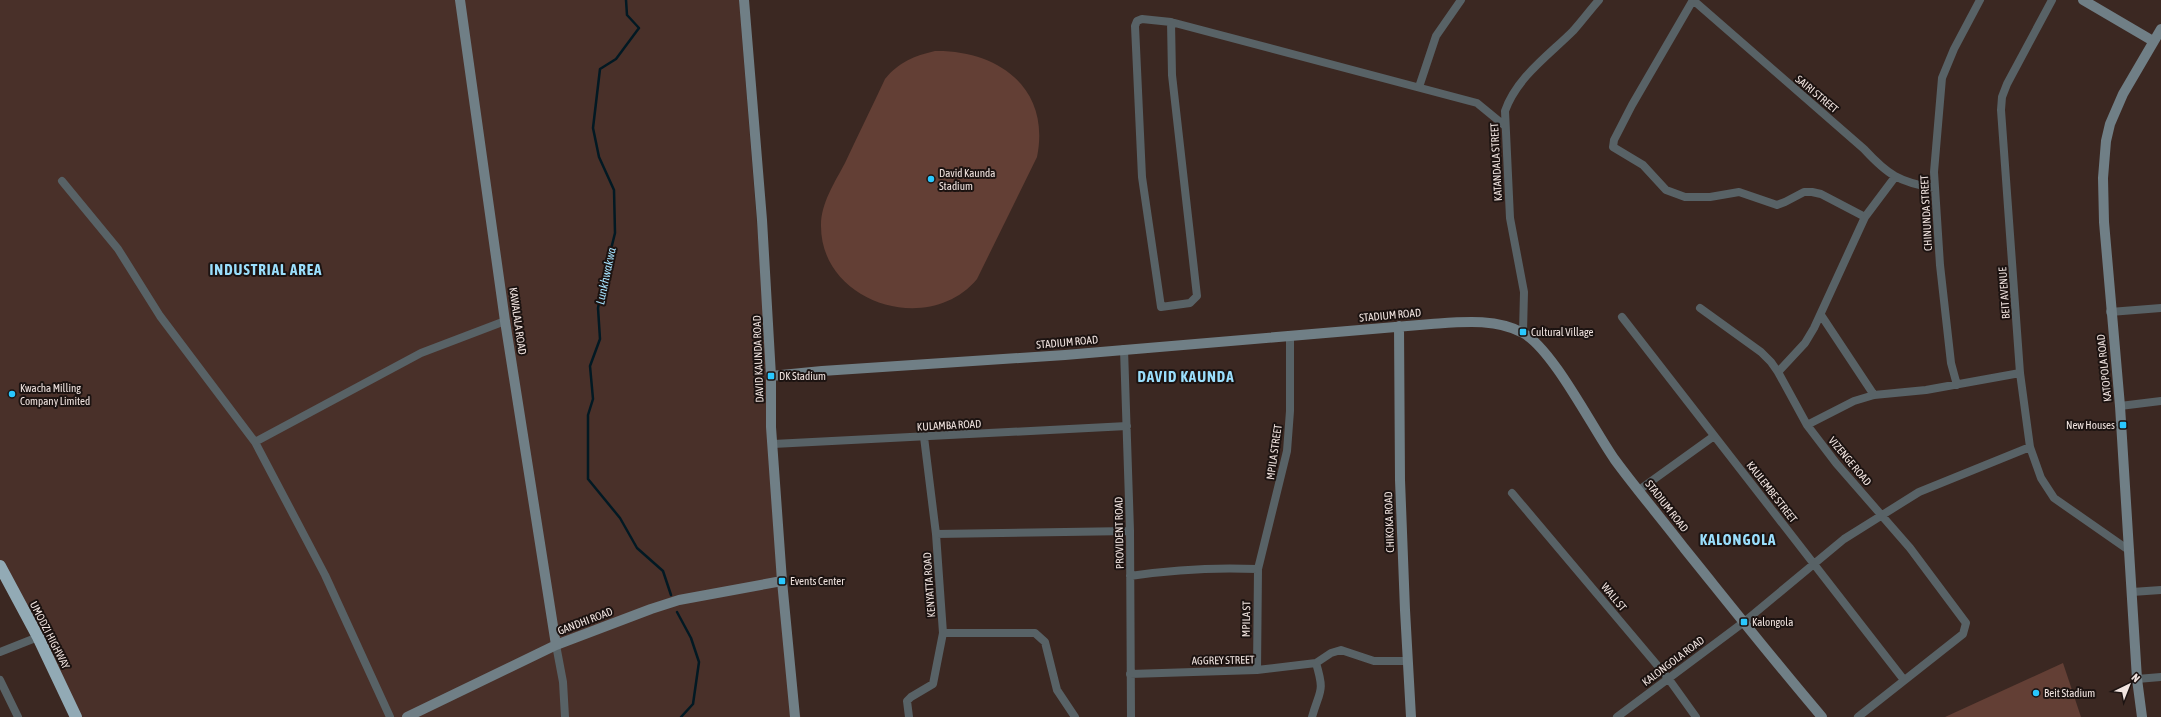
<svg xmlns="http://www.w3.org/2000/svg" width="2161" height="717" viewBox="0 0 2161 717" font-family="'Asap Condensed',sans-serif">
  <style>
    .built { fill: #493029 }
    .green { fill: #633f35 }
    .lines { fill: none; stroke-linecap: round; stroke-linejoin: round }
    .stream { stroke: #021923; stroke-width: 2.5 }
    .street { stroke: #586266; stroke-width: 8 }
    .secondary { stroke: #707f86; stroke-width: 10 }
    .highway { stroke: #92aab5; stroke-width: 12 }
    .poi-dot { fill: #29c8ff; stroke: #1c1311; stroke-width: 1.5 }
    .labels { text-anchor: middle; stroke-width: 4; stroke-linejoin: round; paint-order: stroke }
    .street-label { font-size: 11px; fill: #f1e4e0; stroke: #1c1311 }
    .poi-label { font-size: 11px; fill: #f1e4e0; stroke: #1c1311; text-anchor: start }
    .water-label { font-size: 12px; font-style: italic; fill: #a2def9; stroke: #1c1311 }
    .district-label { font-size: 15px; font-weight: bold; letter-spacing: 1px; fill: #9adefc; stroke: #1c1311 }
  </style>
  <rect width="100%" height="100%" fill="#3b2822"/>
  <path class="built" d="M0,0H739L795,700L801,717H74L0,569Z"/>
  <path class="green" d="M935,51C998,50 1051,88 1037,157L977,279C929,337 820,303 821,225C821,203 835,182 845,163C858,135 872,107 885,79C899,62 914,56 935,51Z
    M2063,663L2081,717H1945Z"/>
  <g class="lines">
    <path class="stream" d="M626,0L627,15L639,28L616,59L600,69L593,128L599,157L614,190L615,233L603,282L598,308L600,339L590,366L593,399L588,415V479L620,518L637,548L663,571L671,595
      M677,612L691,638L699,662L693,704L681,717"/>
    <path class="street" d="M1693,0L1632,105L1614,140L1613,147L1643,165L1666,190L1685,197H1710L1739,192L1777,205L1785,202L1804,192H1812L1821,194L1865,217
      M1693,0L1864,149C1888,175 1899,182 1934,188
      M2052,0L2007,84L2002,97L2001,110L2020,373L2030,447L2041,478L2054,498L2130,551
      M1171,22L1172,75L1197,296L1190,303L1161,307L1142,177L1135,26L1137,21L1142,19L1171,22L1477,103L1505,126
      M1419,87L1436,36L1461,0
      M62,181L118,249L160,316L255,442L325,575L390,717
      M1700,308L1761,352L1771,362L1778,372L1807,425L1836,463L1910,548L1966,623L1963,634L1858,717
      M2110,312L2161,308
      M1821,315L1874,395
      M1622,317L1904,680
      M1523,332L1524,292L1510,218L1505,111C1517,77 1549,55 1573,31C1582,21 1590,10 1599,0
      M1124,349L1130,531L1131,717
      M1778,372L1805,343L1814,328L1865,217L1895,177
      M1957,385L1951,363L1940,265L1934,172L1942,78L1954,49L1980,0
      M2120,406L2161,401
      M1807,425L1854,401L1874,395L1926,390L2020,373
      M255,442L421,353L505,321
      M773,444L1127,426
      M1639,490L1714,436
      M1512,493L1668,678L1696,717
      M936,534L1130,531
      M1130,576C1176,569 1212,567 1258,569
      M2132,592L2161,590
      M943,633H1035L1045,642L1057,690L1075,717
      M556,645L563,682L565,717
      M0,652L38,637
      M1257,670L1258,569L1287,451L1290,411V335
      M1130,674L1257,670L1316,663L1331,653L1341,650L1374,661H1407
      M2137,679L2161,677
      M0,680L18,717
      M909,717L907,701L911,697L933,684L943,633L936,534L924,437
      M1312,717C1320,689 1325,693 1316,663
      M1617,717L1744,622L1844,539L1919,492L2030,447"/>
    <path class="secondary" d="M460,0L505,321L556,645
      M744,0L762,220L771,376V427L782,581L795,717
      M2083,0L2153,41
      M1399,326L1400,480L1405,610L1411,717
      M771,376L822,371L1065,355L1431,324C1461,322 1496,318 1523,333C1553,349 1593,429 1615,460C1637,490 1661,518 1684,548C1730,605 1775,662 1822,717
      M407,717L556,645L651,609L679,600L782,581
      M2142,717L2137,679L2120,406L2104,222L2103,178L2106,141L2110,124L2123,94L2161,29"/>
    <path class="highway" d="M0,566L38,637L76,717"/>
  </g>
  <g class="poi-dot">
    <circle cx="931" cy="179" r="4"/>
    <rect x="1519" y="328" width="8" height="8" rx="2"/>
    <rect x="767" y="372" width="8" height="8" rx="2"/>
    <circle cx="12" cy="394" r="4"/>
    <rect x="2119" y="421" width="8" height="8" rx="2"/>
    <rect x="778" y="577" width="8" height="8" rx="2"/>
    <rect x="1740" y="618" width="8" height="8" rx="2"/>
    <circle cx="2036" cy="693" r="4"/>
  </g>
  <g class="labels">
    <g class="street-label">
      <text transform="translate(1817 94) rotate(40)" y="4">SAIRI STREET</text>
      <text transform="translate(1496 162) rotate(-93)" y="4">KATANDALA STREET</text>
      <text transform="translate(1926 213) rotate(-93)" y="4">CHINUNDA STREET</text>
      <text transform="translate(2004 293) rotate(-94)" y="4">BEIT AVENUE</text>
      <text transform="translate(1390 315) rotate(-5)" y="4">STADIUM ROAD</text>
      <text transform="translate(518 321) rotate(82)" y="4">KAWALALA ROAD</text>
      <text transform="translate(1067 342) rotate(-5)" y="4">STADIUM ROAD</text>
      <text transform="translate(758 359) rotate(-92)" y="4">DAVID KAUNDA ROAD</text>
      <text transform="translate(2104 368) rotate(-96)" y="4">KATOPOLA ROAD</text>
      <text transform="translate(949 425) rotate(-3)" y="4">KULAMBA ROAD</text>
      <text transform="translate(1274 452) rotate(-82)" y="4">MPILA STREET</text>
      <text transform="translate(1850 461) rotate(50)" y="4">VIZENGE ROAD</text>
      <text transform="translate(1772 492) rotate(52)" y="4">KAULEMBE STREET</text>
      <text transform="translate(1667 506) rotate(52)" y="4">STADIUM ROAD</text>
      <text transform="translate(1389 522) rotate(-92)" y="4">CHIKOKA ROAD</text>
      <text transform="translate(1119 533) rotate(-91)" y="4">PROVIDENT ROAD</text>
      <text transform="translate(929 585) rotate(-94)" y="4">KENYATTA ROAD</text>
      <text transform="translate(1614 597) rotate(50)" y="4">WALL ST</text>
      <text transform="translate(1246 619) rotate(-89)" y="4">MPILA ST</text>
      <text transform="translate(585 621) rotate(-21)" y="4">GANDHI ROAD</text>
      <text transform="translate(50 635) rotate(63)" y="4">UMODZI HIGHWAY</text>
      <text transform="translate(1223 660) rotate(-1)" y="4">AGGREY STREET</text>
      <text transform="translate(1673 661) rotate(-37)" y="4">KALONGOLA ROAD</text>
    </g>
    <g class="poi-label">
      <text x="939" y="177">David Kaunda<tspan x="939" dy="13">Stadium</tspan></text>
      <text x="1531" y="336">Cultural Village</text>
      <text x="779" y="380">DK Stadium</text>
      <text x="20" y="392">Kwacha Milling<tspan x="20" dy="13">Company Limited</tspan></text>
      <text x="2115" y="429" text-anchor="end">New Houses</text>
      <text x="790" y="585">Events Center</text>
      <text x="1752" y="626">Kalongola</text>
      <text x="2044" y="697">Beit Stadium</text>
    </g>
    <g class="water-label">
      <text transform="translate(606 276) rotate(-78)" y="4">Lunkhwakwa</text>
    </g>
    <g class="district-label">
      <text x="266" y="275">INDUSTRIAL AREA</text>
      <text x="1186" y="382">DAVID KAUNDA</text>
      <text x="1738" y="545">KALONGOLA</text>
    </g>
  </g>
  <g transform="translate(2129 685) rotate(43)" stroke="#1c1311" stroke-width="3" paint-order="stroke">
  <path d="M0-3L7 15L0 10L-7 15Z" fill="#f1e4e0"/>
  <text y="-6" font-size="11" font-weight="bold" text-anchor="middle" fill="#f1e4e0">N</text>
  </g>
</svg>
